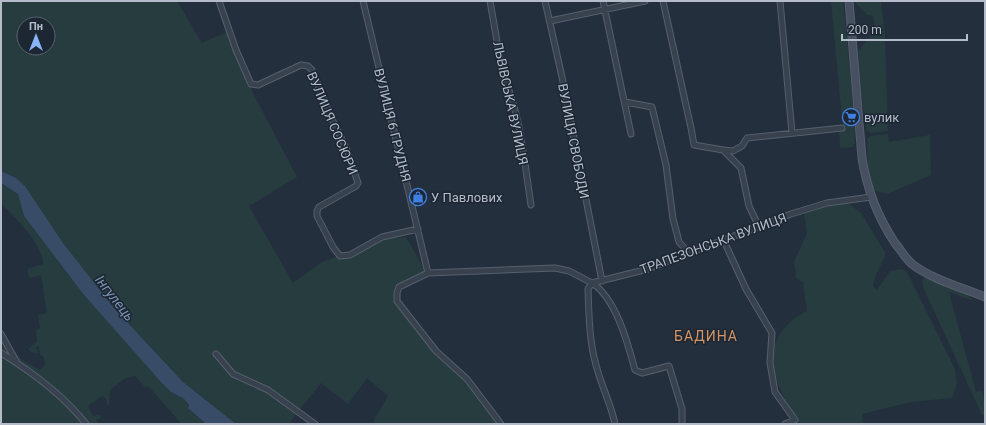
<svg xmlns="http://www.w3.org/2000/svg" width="986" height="425" viewBox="0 0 986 425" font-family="Roboto,sans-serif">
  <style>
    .green { fill: #263c3f; fill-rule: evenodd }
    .water { fill: #394c67 }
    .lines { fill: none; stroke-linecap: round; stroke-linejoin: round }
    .street-casing { stroke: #565f6c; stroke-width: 7 }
    .secondary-casing { stroke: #565f6c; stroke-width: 9 }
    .street { stroke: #38414e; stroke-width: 5 }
    .secondary { stroke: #465061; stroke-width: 7 }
    .labels { text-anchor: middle; stroke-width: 3; stroke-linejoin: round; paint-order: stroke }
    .street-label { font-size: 13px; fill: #b4bcc9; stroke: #1d2633 }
    .poi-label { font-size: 13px; fill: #b4bcc9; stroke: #1d2633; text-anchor: start }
    .water-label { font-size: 14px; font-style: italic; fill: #7c92b1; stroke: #1d2633 }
    .neighbourhood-label { font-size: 14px; letter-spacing: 1px; fill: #d59563; stroke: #1d2633 }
  </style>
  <rect width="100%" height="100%" fill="#242f3e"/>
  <path class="green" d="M1,1H177L202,43L227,32L251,89L297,177L249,206L293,283L322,262L336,257H351L385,238L406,237L424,269L422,274L398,286L396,301L433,352L466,380L498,424H376L373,421L388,396L367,378L348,404L321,383L290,422L292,424H236L183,382L114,308L63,243L25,186L16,178L1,171ZM24,24H48V48H24Z
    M831,1H843L854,113L855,142L853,147L840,148L839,131L843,130Z
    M854,1H881L885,37L888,131L870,133L867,131L859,79L858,52L875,29L873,16L867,15Z
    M888,134L889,142L930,135L931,175L887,194L873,190L868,171L867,139L870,136Z
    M1,183L18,194L24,216L84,295L171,392L184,399L194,414L206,424H178L180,422L148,386L145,387L135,376L124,379L110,390L109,405H107L106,399L102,396L88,406L93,416L100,415L102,418L96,420L99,424H88L69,404L1,352L3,344L16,353L22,360L40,370L45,365L43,356L40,355L39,346L35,347L38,352L36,353L31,352L28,349L37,342L36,330L40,328L38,315L47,313L41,275L29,278L27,269L43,264C43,244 14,217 1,203Z
    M848,203L861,213L886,254L875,277L873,286L877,290L890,271L902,269L907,272L955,369L957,384L952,398L910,402L862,414L863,424H800C780,394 757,354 789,323C794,318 801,314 807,311L803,283L796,278L794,262L807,233L804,213L829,206Z
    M926,276L962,290L974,301L949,292L976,392L983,391L985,414L982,415L923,287L922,281Z
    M1,357C31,373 59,399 82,424H1Z"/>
  <path class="water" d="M1,171L16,178L25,186L63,243L114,308L183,382L236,424H206L188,408L189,405L184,399L171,392L161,382L84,295L24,216L18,194L1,183Z"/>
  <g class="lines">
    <g class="street-casing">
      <path id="street" d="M219,1L236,50L251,84L258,85L301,65L308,66L312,70L332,119L347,150L358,183L356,186L319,207L317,211V216L333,247L340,256L350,255L382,237L418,229
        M363,1L428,273
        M490,1L503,76C520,110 525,167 531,205
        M545,1L562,77L602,281
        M603,1L631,134
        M663,1L691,128L694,145L723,150L741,168L749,206L759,227
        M780,1L792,133
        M550,21L645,1
        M625,102L652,107L666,165L673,219L677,234L679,242L690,254
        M723,150L733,151L742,146L747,138L842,128
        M724,241L746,289L772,333L770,363L775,392L795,420L785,424
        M1,334L16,361
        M1,353C32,372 63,395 86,424
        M216,354L233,374L268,390L315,424
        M501,424L467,379L436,351L397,301V293L399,287L428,273L555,268L569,271L592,283L648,269L791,214L827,203L871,197
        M615,424C611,404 601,385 596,365C589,340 589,315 588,289L592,283C616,298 628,344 635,370L642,373L669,366L682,409V424"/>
    </g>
    <g class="secondary-casing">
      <path id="secondary" d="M849,1L862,158C867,190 877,216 895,243C901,250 905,258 912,264C931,279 963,288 985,297"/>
    </g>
    <use href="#street" class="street"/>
    <use href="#secondary" class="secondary"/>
  </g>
  <defs>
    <g id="supermarket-ring" transform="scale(0.9)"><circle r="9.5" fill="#1d2633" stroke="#3f7fe0" stroke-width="1.5"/><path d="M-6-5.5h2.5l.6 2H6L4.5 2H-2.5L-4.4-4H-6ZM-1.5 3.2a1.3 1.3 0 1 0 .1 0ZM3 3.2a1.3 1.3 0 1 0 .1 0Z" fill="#3f7fe0"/></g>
    <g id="shop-ring" transform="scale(0.9)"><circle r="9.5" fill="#1d2633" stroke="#3f7fe0" stroke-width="1.5"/><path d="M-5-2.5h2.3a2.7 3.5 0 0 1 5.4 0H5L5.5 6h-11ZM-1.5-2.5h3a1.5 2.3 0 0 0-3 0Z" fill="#3f7fe0"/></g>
  </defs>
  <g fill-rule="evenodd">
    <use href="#supermarket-ring" x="851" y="117"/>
    <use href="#shop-ring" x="418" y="197"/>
  </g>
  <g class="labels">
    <g class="street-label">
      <text transform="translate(511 103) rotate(78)" y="5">ЛЬВІВСЬКА ВУЛИЦЯ</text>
      <text transform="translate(333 123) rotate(67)" y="5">ВУЛИЦЯ СОСЮРИ</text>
      <text transform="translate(393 125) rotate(76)" y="5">ВУЛИЦЯ 6 ГРУДНЯ</text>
      <text transform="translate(574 141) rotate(79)" y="5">ВУЛИЦЯ СВОБОДИ</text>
      <text transform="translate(713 243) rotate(-20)" y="5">ТРАПЕЗОНСЬКА ВУЛИЦЯ</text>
    </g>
    <g class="poi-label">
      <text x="864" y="122">вулик</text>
      <text x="431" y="202">У Павлових</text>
    </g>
    <g class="water-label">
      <text transform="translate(115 298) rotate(52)" y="5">Інгулець</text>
    </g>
    <g class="neighbourhood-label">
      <text x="706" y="341">БАДИНА</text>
    </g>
  </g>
  <rect width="986" height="425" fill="none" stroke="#b4bcc9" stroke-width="4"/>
  <g transform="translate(36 36)"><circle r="19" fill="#1d2633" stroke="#59626f"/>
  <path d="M0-3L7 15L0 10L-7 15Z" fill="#8ab4f8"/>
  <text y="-6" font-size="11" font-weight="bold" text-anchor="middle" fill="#b4bcc9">Пн</text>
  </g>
  <path d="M842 34v6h125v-6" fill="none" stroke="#b4bcc9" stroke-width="2"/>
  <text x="848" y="34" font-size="12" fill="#b4bcc9" stroke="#1d2633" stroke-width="3" paint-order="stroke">200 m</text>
</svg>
